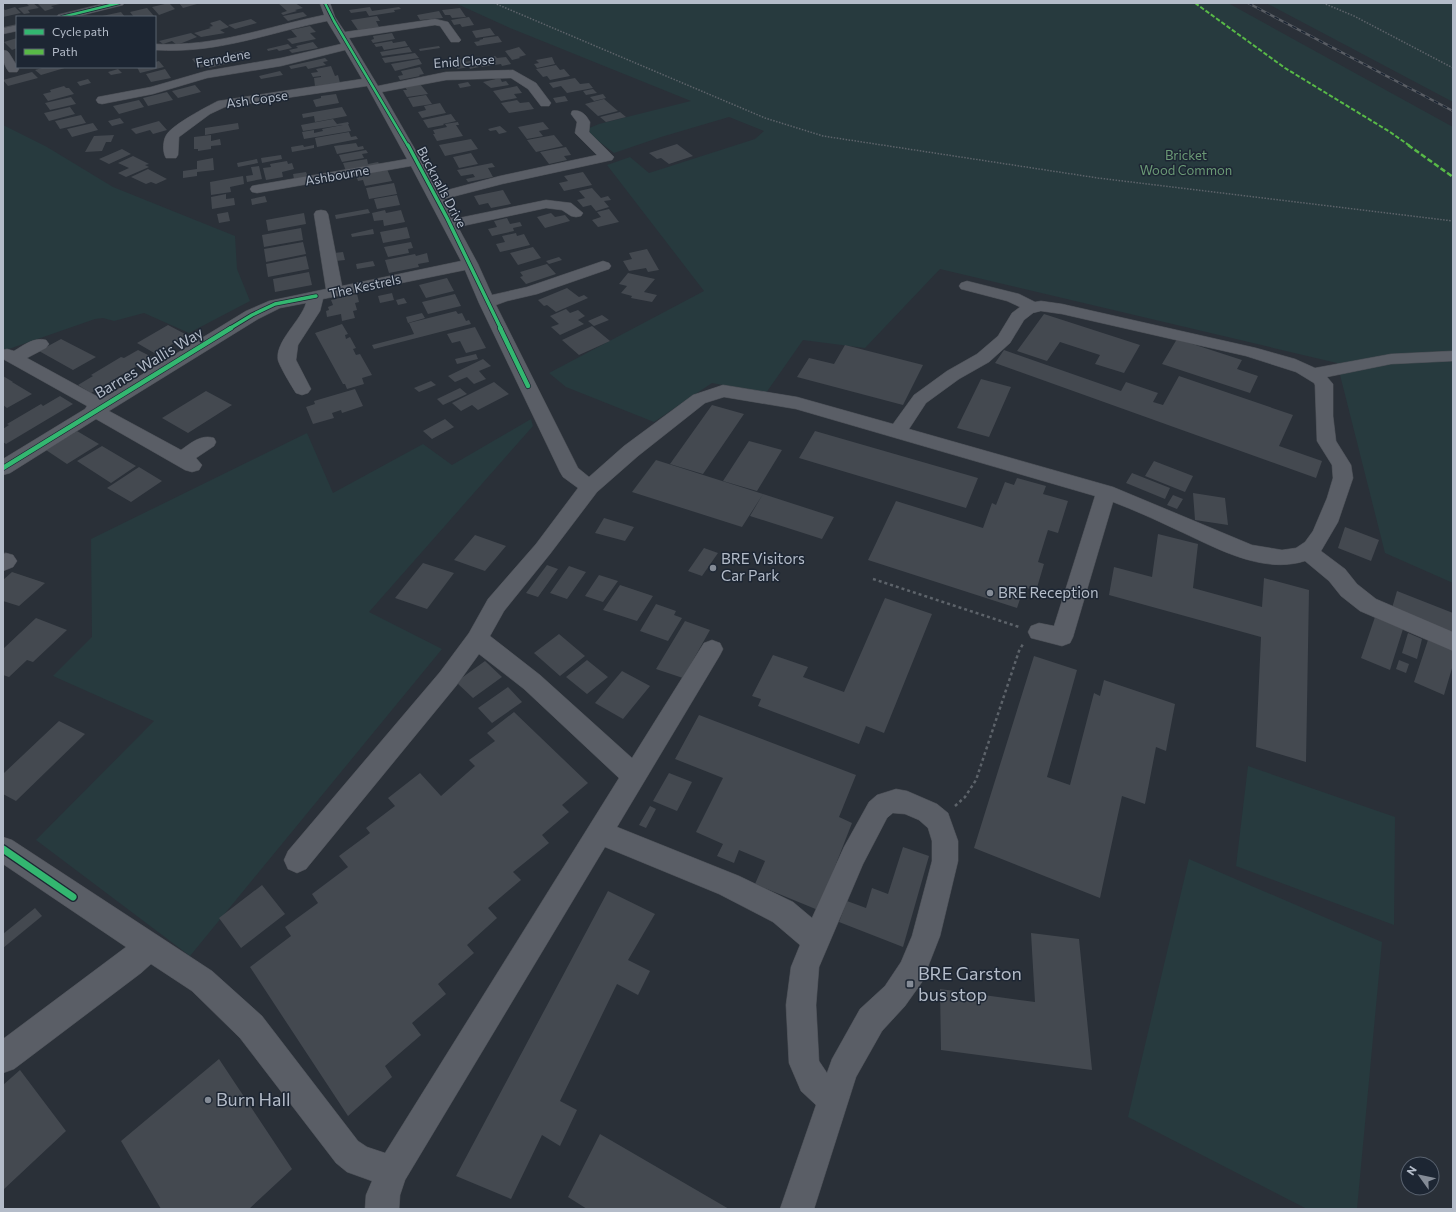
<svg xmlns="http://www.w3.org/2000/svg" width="1456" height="1212" viewBox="0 0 1456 1212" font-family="Commissioner,sans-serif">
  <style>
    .green { fill: #273a3e }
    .building { fill: #444950 }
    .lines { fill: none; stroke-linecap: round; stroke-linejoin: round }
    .minor-casing { stroke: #484c53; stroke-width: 1 }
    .path-far1 { stroke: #5d636a; stroke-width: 1.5; stroke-dasharray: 1.5 1.5; stroke-linecap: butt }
    .path { stroke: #5d636a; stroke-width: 2.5; stroke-dasharray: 3 3; stroke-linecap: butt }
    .minor { fill: #5a5e66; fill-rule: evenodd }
    .rail-casing { stroke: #595d64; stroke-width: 2.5 }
    .rail { stroke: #1d2633; stroke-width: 1.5; stroke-dasharray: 5; stroke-linecap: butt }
    .quiet-far1 { stroke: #58b947; stroke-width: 2; stroke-dasharray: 4.5 2; stroke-linecap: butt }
    .quiet { stroke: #58b947; stroke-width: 2.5; stroke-dasharray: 5.5 2.5; stroke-linecap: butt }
    .cycleway-far3-casing { stroke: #1d2633; stroke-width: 4 }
    .cycleway-far2-casing { stroke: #1d2633; stroke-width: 5 }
    .cycleway-far1-casing { stroke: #1d2633; stroke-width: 6 }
    .cycleway-casing { stroke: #1d2633; stroke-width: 10 }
    .cycleway-far3 { stroke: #33b770; stroke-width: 2.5 }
    .cycleway-far2 { stroke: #33b770; stroke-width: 3.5 }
    .cycleway-far1 { stroke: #33b770; stroke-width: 4.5 }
    .cycleway { stroke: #33b770; stroke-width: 7 }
    .poi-dot { fill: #848b96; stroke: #1d2633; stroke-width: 1.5 }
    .labels { text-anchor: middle; stroke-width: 3; stroke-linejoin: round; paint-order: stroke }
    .far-street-label { font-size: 13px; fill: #b4bcc9; stroke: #1d2633 }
    .far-park-label { font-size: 13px; fill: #6b9a76; stroke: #1d2633 }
    .street-label { font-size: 15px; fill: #b4bcc9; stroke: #1d2633 }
    .poi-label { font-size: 15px; fill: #b4bcc9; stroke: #1d2633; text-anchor: start }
    .near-poi-label { font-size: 18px; fill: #b4bcc9; stroke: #1d2633; text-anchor: start }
  </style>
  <rect width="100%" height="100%" fill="#2a3038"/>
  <path class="green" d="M455,3H1228L1453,127V583L1385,553L1337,363L940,269L865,348L803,340L766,393L712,383L654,422L566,387L549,373L704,291L607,165L630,157L649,173L755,139L764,131L729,117L661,137L614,153L588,133L587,129L599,124L691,101L510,28Z
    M1266,3H1453V102Z
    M3,125L47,147L113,187L235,236L237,269L250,301L189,333L144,313L114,321L103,318L95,319L3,351Z
    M531,419L533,426L369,612L442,649L190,956L36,840L154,721L53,676L92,637L91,539L307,433L333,493L423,444L452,465Z
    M1248,766L1395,817L1394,925L1236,866Z
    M1189,859L1382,942L1357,1209H1307L1128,1117Z"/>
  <path class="building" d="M33,3L39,8L28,10L30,13L24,14L18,8L29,6L27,4Z
    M37,3H60V4L51,6L54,8L45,11Z
    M169,3L175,9L159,15L152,7Z
    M179,3H197V4L183,8Z
    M278,3H295L303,8L295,10L297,11L283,15L281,13L287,11Z
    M15,7L21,13L3,17V8L5,10Z
    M370,7L372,11L399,7L401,9L394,10L395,12L369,16L366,11L351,13L349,10Z
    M147,8L154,16L134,17L130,12Z
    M460,8L466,17L452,18L450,15H445L442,10Z
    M439,11L443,18L420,20L417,15Z
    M121,12L125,17H102V16Z
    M303,12L307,16L288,21L283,16Z
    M377,16L380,21H376L379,27L358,30L351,20Z
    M469,17L474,25L462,27L460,24L454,25L451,20Z
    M251,19L257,23L235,29L228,25Z
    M220,20L229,27L220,30L225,33L201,37L194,33L211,28L209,27L213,26L210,23Z
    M310,26L316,32L310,33L316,39L292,44L287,39L297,37L291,30Z
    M490,28L495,35L476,38L472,31Z
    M191,33L197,37L177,45L172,41L163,44L159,41Z
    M392,33L395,39L373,43L371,40L374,39L373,36Z
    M498,36L502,42L477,46L474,42L480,41L479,40L483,39V38Z
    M17,38V48L12,50L4,42Z
    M392,41L393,43L405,41L408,46L384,50L382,46L376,47L374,44Z
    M313,42L318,48L292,53L289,50L298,48L296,46Z
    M288,44L292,48L279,51L277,49L268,51L267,49Z
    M439,46L440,48L420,51L419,49Z
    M409,47L412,52L382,56L380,52Z
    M519,47L526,55L519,57L520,58L512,60L505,51Z
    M243,51L248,58L238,60L233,53Z
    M415,53L419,58L385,63L382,58Z
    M232,55L238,61L209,68L208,66L199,68L192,59L198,57L204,61Z
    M495,56L497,58L506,57L511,64L502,66L501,64L482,67L477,60Z
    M552,57L555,64L537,68L534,64L539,63L536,60Z
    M325,58L328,61L323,62L326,65L308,69L306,66L291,69L289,66Z
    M419,59L422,64L395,71L391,64Z
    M451,59L452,61L462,59L465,62L474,60L479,67L470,69L469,67L458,69L456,67L448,68L443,61Z
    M159,61L164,67L140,73L137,67H155V62Z
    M556,65L560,70L564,69L570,76L550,80L547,76L543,77L536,69Z
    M331,66L335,76L338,75L340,83L315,86L314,78L321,77V76L313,77L311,73L318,72L316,69Z
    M45,67H68L41,75L35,70Z
    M420,67L424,74L419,75L420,76L400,80L398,76L403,75L401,71Z
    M118,69L122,73L111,75L108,72Z
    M165,69L171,78L151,82L146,74Z
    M280,71L283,75L261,79L259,76Z
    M32,72L38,78L8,86L3,80Z
    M500,78L502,82L506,81L509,85L491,88L483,82Z
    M575,78L580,84L589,83L593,88L567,93L561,86L553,88L549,83Z
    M88,79L91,83L80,86L77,82Z
    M468,82L471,86L460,88L458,84Z
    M420,84L428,94L407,97L403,90H407L405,87Z
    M195,85L201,92L178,98L172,91Z
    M64,86L66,88H69L74,94L48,101L43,94L51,92L50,90Z
    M517,86L522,93L514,94L517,98L501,101L493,91Z
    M593,89L597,93L586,95L583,91Z
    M167,92L173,100L148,106L143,98Z
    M336,94L339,103L316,107L313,100L321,98V96Z
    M603,94L606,98L594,101L590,97Z
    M426,95L432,104L413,107L408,98Z
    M565,96L568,101L556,103L553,98Z
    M71,97L76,104L50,110L45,103Z
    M604,99L618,111L598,116L585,104Z
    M139,100L144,107L119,114L113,106Z
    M517,100L520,103L529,102L534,109L509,113L501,103Z
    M440,103L446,113L422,118L418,112L426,110L424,106Z
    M70,107L75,114L49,121L44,113Z
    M342,107L347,116L315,122L314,116L303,118L302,114Z
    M620,112L626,117L606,122L600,117Z
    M451,114L456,121L443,124L444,125L428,128L423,120Z
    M81,115L86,123L60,129L55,121Z
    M120,118L124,123L112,126L108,121Z
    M333,119L337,124L348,122L349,124L303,131L301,125Z
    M159,121L167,130L153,134L150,130L136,134L131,129Z
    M458,122L459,125H456L463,136L437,141L433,134H435L433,130L447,127L445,124Z
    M543,122L549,129L539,131L543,136L527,139L518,127Z
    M93,123L98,130L72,137L67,129Z
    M238,123L239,129L205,135V128Z
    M348,124L351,131L304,139L302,132L314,130V133L323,131L322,129Z
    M500,126L507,132L499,134L496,130L490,131L488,129Z
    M349,132L351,137L356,136L358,139L317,147L315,138Z
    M114,135L111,142H106L102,151L85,152L94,136Z
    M211,135V141L220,139L221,145L211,146V149L198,151V149H194V137Z
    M554,135L563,146L536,152L527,140Z
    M471,139L478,149L445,156L439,145Z
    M356,143L358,147L363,146L364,149L337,154L334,146Z
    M677,144L693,156L669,164L661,158L657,159L649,153Z
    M303,145L304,147L314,145V148L292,152L291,147Z
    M566,147L571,155L564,156L567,160L549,164L540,152Z
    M122,149L131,154L109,164L99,159Z
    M366,150L368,153L362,154L364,158L342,162L339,155Z
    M471,153L478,164L459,168L453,157Z
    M281,155L282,159L262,163L261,158Z
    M133,156L149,164L145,165L149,167L126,177L118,173L129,168L118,163Z
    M213,158L214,170L197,172V176L183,178V171L197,169V161Z
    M257,159L258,163L238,167L237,163Z
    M367,159L368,164L378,162L380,165L346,171L343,163Z
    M287,161L288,164L292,163L294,169L282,172L283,177L266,180L263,168L271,167L270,164Z
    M492,163L495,167L488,168L493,177L468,182L466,179L475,177L473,174L461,176L457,170Z
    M259,166L262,179L247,182L246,176L253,175L251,167Z
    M148,169L167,179L156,184L151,182L146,184L131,177Z
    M387,169L392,181L365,186L363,180L358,181L356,175Z
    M306,172L308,177L294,179L293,174Z
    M583,172L592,185L564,191L559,183L568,181L564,176Z
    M243,176L244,184L230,187L231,192L211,195L210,182Z
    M394,183L397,194L369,199L366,188Z
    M592,188L601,198L608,196L611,200L604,201L609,207L596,211L591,205L583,207L577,200L585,198L579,191Z
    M503,190L511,204L491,208L488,203L479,205L474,196Z
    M226,194V199L234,198L235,205L212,209L211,197Z
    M397,195L400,205L377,209L374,199Z
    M265,196L267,202L252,205L251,199Z
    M368,209L370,213L336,219L335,215Z
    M609,209L619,222L598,227L592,220L601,217L597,212Z
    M385,210L386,213L401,210L405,222L384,226L383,220L374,221L372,213Z
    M228,212L230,221L219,223L217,214Z
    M304,213L306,224L268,231L266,220Z
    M551,213L555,217L565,215L570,221L545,228L537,217Z
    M507,218L510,224L520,222L522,226L513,228L514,231L492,236L488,229L497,227L494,221Z
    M407,227L410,238L383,243L380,232Z
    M301,228L303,240L264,247L262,235Z
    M373,229L374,234L352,237L351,234Z
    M516,233L517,236L524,234L530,245L500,252L496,244L505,242L502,236Z
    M303,242L306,254L266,262L264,249Z
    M411,242L413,248L408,249L409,253L388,257L384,247Z
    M533,247L541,258L518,265L510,253Z
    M647,249L659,270L648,272L646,268L629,271L623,261L632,259L629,253Z
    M343,252L345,260L336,261L334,253Z
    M427,253L429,262L418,264L419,267L389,273L385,260L415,254L416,256Z
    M306,256L309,269L268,277L266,264Z
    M559,257L562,260L549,264L546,261Z
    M373,261L375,266L357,269L356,264Z
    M547,264L556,274L526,284L520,277L523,276L520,272Z
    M309,272L312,285L275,292L273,279Z
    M628,273L655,279L644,292L657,295L652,302L631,298L632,296L621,293L627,286L619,284Z
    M447,278L454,291L426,298L419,285Z
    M567,288L579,297L584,295L588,298L556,312L547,305L544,306L538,300Z
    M392,293L394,300L380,303L378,296Z
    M357,294L359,302L355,303L357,310L353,311L355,318L342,321L341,314L327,317L326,311L329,310L328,307L333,305L331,300Z
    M455,294L461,306L428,314L422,302Z
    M404,298L407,303L398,305L396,300Z
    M566,309L570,313L578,310L585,316L578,320L584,324L560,335L551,327L559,324L550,316Z
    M456,311L458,314L462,313L466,321L469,320L471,324L374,349L372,345L414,334L409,323Z
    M422,313L425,318L408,323L406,317Z
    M1044,314L1140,345L1124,373L1095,364L1100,355L1060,342L1047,361L1017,351Z
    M602,315L609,320L594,326L588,321Z
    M342,324L348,334L345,335L346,339L350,337L356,348L353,349L356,355L360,354L372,375L362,378L364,384L347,389L345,384H343L315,333Z
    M168,325L187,335L156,354L137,343Z
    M592,326L610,341L579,355L562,340Z
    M475,327L486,348L466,353L460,341L452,343L447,334Z
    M61,339L96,357L73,370L39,351Z
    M1177,339L1242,360L1237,369L1258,376L1250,393L1162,364Z
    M845,345L923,365L903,405L797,377L809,358L834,364Z
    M138,350L152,357L91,393L78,385L93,376L91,375L121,357L124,358Z
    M1004,350L1121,391L1126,382L1158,393L1153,402L1163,405L1179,376L1293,415L1279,446L1322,461L1316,478L995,363Z
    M476,354L478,359L457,364L455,359Z
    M483,359L491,366L479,371L486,379L474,384L467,377L455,382L448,376Z
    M3,376L13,382H12L32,394L7,408L3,405Z
    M981,379L1011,387L989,437L957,428Z
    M431,381L436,385L419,392L414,388Z
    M494,382L509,394L478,410L472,405L461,411L452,403Z
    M460,388L467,394L443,405L437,399Z
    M355,389L363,406L342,413L341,410L332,413L334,418L313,424L306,407L315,404L314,401Z
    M206,391L232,405L188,433L162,418Z
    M60,396L73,404L6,444L3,442V429L9,425L7,424L41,404L43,406Z
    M712,405L744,414L703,474L670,464Z
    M445,419L454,427L432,439L423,431Z
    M77,431L99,444L67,464L46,450Z
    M815,431L978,478L966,508L799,458Z
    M749,441L782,450L757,491L723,481Z
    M102,446L124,459L136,466L111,483L77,461Z
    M656,460L763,494L742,527L632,492Z
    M1154,461L1193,476L1185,492L1145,476Z
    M139,467L162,481L131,502L107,488Z
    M1132,473L1170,488L1165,499L1126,483Z
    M1017,478L1046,486L1043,494L1068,501L1058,533L1048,530L1038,562L1044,564L1036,591L1024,587L1017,608L868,560L896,501L983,528L992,503L996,505L1005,482L1014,485Z
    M1193,493L1225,498L1228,525L1195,520Z
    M763,494L834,517L822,539L750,516Z
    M1173,495L1183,499L1177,509L1167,505Z
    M604,518L634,527L625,541L595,533Z
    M1345,527L1379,540L1371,561L1338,548Z
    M1158,534L1198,544L1193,588L1262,607L1264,578L1309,590L1306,762L1256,747L1261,637L1109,595L1114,567L1152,577Z
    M475,535L506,546L485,571L454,560Z
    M704,548L718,553L702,576L688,571Z
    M423,563L454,573L427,609L395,598Z
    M547,565L558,569L538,597L526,593Z
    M569,566L586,572L567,599L550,593Z
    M12,572L45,583L19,606L3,601V580Z
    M599,575L618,581L603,602L585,596Z
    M620,585L653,596L637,621L603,610Z
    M1397,591L1453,613V633L1392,608Z
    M885,598L932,614L884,733L866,726L859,744L758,706L761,699L752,696L773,655L808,667L803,677L844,692Z
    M656,604L676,611L674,615L682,618L668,641L640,631Z
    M1375,617L1403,629L1390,670L1361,658Z
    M36,618L67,630L33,662L27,660L9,677L3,675V649Z
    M685,621L710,630L683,678L656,669Z
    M1408,633L1422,639L1417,659L1402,653Z
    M559,634L585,656L560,676L534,653Z
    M1428,640L1453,650V665L1444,695L1414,682Z
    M1034,656L1077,670L1047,777L1070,785L1094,693L1100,696L1104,680L1175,704L1166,751L1156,747L1145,804L1122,796L1100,898L974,848Z
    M587,660L608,677L587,694L566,677Z
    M1399,660L1409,664L1406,673L1396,669Z
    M485,661L502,677L473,698L456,682Z
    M622,671L650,686L623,719L595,703Z
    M508,687L522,702L492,723L478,708Z
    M514,712L588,783L562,805L569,812L542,835L549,843L513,872L521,880L488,908L497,918L467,945L474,953L438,984L446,994L412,1023L421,1035L385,1066L392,1077L348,1116L250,967L291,936L285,927L318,903L312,894L348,867L339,856L370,833L366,828L395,806L388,798L420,773L441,796L475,766L469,760L495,741L487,733Z
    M699,715L856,775L839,817L852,823L818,910L755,884L765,861L739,850L734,863L717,856L723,844L696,832L723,778L675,759Z
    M59,721L85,734L16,801L3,794V774Z
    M669,773L692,782L677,811L653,801Z
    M650,806L656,809L646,828L639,825Z
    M903,847L929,856L903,947L839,922L847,901L866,908L872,888L888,894Z
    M262,885L285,914L241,948L219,918Z
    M608,891L655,914L628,960L650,971L638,995L617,984L560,1101L577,1110L560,1146L542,1135L511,1199L456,1176Z
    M35,908L42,916L3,948V934Z
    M1031,933L1079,939L1092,1070L941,1050L940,989L1035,1002Z
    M219,1059L292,1169L249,1209H161L121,1141Z
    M20,1070L66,1131L3,1190V1085Z
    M600,1134L729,1209H587L568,1197Z"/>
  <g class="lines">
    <g class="minor-casing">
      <path id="minor" d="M106,3H124L123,5L75,17H57L58,15Z
        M320,3H330L335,17L345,32L435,19L448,22L461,40L459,42H451L440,26L435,25L349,38L378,86L446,72L513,70L536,83L551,103L549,106H541L528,89L511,78L446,80L382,92L420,158L424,161L423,162L440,192L500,176L597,155L575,133L577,122L571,114L572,111C581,109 586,115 590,122L589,132L614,157L612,160L502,184L444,199L454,219L546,200L571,203L583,213L581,216L576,217L571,216L562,210L546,208L458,227L478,264L492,295L527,287L603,261L609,263L611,266L609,269L537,294L507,301L496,305L578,468L589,477L624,446L693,395L723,385L797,397L893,424L914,395L947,371L977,354L998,336L1012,313L1020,307L1007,301L961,289L959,286L961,283L967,281L1019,294L1035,302L1041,301L1062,304L1256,348L1295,359L1315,368L1391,354L1453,351V361L1391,364L1327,377L1333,384V416L1336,441L1351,465L1353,478L1338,522L1321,551L1345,569L1357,584L1376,599L1453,632V651L1360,611L1341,596L1329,581L1305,561C1261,575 1213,546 1175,529C1154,519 1134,510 1113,502L1073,637L1070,643L1062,646L1031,638L1028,632L1031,626L1039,623L1054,626L1095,496L796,409L724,397L705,403L638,456L597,492L550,554L504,611L490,636L540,675L632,758L704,643L712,640L720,643L723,649L720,655L617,827L739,876L793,902L812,918L844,847L869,802L877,795L896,789L907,791L937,804L948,813L958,841V861L940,936L922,982L905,1006L882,1031L856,1077L814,1209H780L816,1105L801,1091L789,1063L786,1005L791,967L800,945L773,922L719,894L605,847L405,1180L400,1195L399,1209H365L366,1195L372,1181L347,1172L336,1163L240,1038L192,991L151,964L141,973L14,1069L3,1073V1039L126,947L3,864V837L12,840L212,971L262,1016L358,1141L367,1147L385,1153L619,778L524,689L479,654L456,686L306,869L297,873L288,869L284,860L288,851L440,672L469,633L488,599L536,544L578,488L563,477L560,472L479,303L465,270L323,299L320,311L298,345L296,360L311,389L308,393L302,395L296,393C292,387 280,367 278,360C275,341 301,321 306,303L280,308L258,319L109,411L181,450C191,443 201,434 214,438L216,442L214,446L196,458L202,465L199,470L192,472L185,470L96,419L10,473L3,475V459L85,409L87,406L3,359V350L7,349L14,351C24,345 34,337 46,340L49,344L46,348L27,358L102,399L246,311L269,301L326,289L314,214L316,211L321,210L326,211L328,214L342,286L461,261L411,166L257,193L252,192L250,189L252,186L257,185L407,159L367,86L225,107L210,114L179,137L178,155L176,158H166C162,152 163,139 167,134C174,124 206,107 218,101L362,79L345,50L281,66L207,78L153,94L102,104L98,103L96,100L98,97L151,87L206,71L281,58L341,44L327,21C267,33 218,54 155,50V44C217,47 265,27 324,15ZM1041,311L1062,314L1246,356L1296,372L1314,383L1315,385L1317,441L1332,465L1333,478L1327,498L1313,531L1305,542L1296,548L1282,550L1252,545L1113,487L909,429L926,403L959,379L989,362L1010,343L1024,320L1033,313ZM893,813L905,814L919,820L928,828L932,841V861L912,936L901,962L885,986L860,1009L832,1059L827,1073L819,1061L816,1005L819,967L863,864L887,818Z
        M17,25V31L3,34V28Z
        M3,50L7,51L9,53L19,69L17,72H9C3,64 3,59 3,50Z
        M6,553L13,555L17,561L13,567L3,571V554Z"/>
    </g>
    <path class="path-far1" d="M494,3L765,118L823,136L1098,178L1453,221
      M1323,3L1354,16L1453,68"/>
    <path class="path" d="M873,579L1019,627
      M955,806L965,797L976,780L1019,651L1023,644"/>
    <use href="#minor" class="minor"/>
    <g class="rail-casing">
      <path id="rail" d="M1248,3L1453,111"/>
    </g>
    <use href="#rail" class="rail"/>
    <path class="quiet-far1" d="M1195,3L1285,68L1390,132L1410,146"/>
    <path class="quiet" d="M1408,145L1453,177"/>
    <g class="cycleway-far3-casing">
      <path id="cycleway-far3" d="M325,3L334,21L408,146
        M62,17L119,3"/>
    </g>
    <g class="cycleway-far2-casing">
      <path id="cycleway-far2" d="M408,145L447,218L501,329
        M229,329L252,315L275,304L316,296"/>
    </g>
    <g class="cycleway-far1-casing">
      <path id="cycleway-far1" d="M500,328L528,386
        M3,468L231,328"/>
    </g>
    <g class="cycleway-casing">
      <path id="cycleway" d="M3,849L73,897"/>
    </g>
    <use href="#cycleway-far3" class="cycleway-far3"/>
    <use href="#cycleway-far2" class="cycleway-far2"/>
    <use href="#cycleway-far1" class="cycleway-far1"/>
    <use href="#cycleway" class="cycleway"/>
  </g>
  <g class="poi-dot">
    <circle cx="713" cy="568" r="4"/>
    <circle cx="990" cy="593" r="4"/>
    <rect x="906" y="980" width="8" height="8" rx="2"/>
    <circle cx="208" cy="1100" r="4"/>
  </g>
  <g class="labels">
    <g class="far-street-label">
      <text transform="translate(223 58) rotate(-10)" y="5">Ferndene</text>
      <text transform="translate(464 61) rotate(-4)" y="5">Enid Close</text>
      <text transform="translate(257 99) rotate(-8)" y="5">Ash Copse</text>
      <text transform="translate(337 175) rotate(-10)" y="5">Ashbourne</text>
      <text transform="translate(442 187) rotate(62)" y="5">Bucknalls Drive</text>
      <text transform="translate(365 286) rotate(-12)" y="5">The Kestrels</text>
    </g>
    <g class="far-park-label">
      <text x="1186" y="160">Bricket<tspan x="1186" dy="15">Wood Common</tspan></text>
    </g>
    <g class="street-label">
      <text transform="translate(149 363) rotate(-31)" y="5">Barnes Wallis Way</text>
    </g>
    <g class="poi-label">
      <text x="721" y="564">BRE Visitors<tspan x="721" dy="17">Car Park</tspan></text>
      <text x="998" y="598">BRE Reception</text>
    </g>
    <g class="near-poi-label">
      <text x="918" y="980">BRE Garston<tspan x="918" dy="21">bus stop</tspan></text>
      <text x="216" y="1106">Burn Hall</text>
    </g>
  </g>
  <rect width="1456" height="1212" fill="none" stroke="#b4bcc9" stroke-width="8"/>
  <rect x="16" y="16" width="140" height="52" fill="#1d2633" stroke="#59626f"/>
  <rect x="24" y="29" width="20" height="6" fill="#33b770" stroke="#59626f"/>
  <text x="52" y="36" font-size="12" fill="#b4bcc9">Cycle path</text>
  <rect x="24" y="49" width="20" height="6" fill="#58b947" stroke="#59626f"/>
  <text x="52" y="56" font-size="12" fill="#b4bcc9">Path</text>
  <g transform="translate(1420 1176) rotate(303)"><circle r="19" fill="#1d2633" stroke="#59626f"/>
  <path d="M0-3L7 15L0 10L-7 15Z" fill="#848b96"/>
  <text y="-6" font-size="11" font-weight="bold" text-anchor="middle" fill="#b4bcc9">N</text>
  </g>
</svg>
